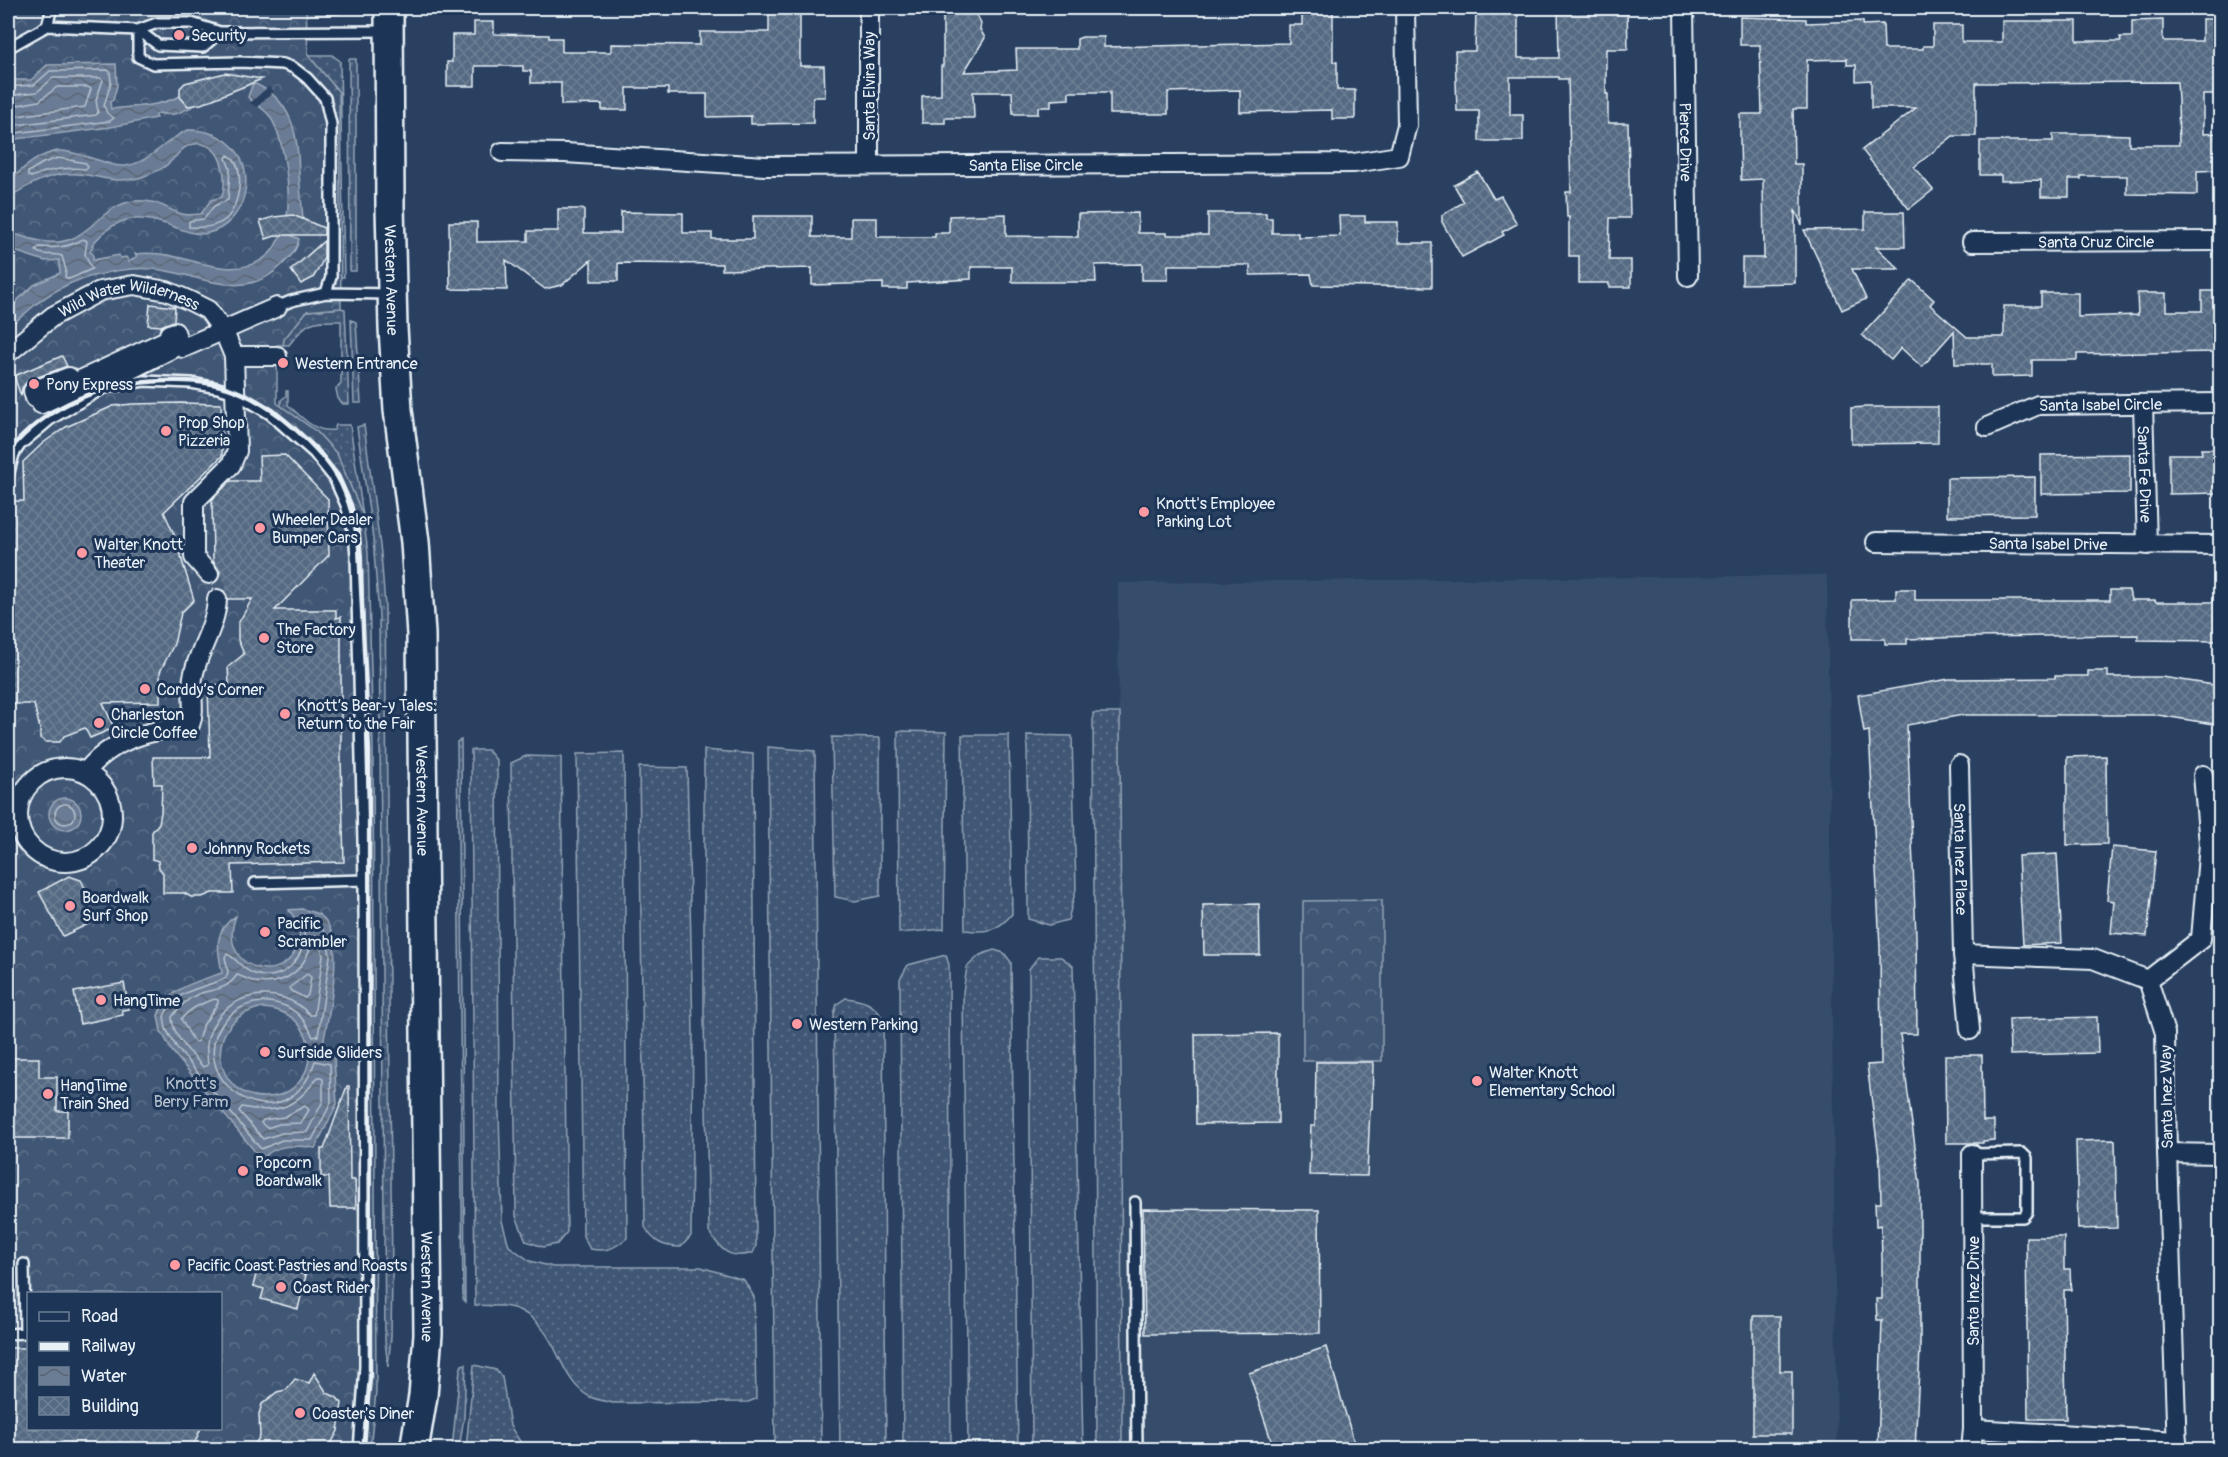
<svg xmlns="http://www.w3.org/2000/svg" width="2228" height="1457" viewBox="0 0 2228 1457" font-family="Pangolin,sans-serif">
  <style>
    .built { fill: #364d6b }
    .grass { fill: url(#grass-dots); stroke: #94a4b6; stroke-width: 1.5 }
    .forest { fill: url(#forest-crowns); stroke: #94a4b6; stroke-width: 1.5; fill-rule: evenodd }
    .water { fill: url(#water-waves); stroke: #9dabbd; stroke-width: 1.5; fill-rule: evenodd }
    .pier { fill: #294061 }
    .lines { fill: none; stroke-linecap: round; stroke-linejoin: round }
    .shore { stroke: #b6c2d0; stroke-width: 1.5 }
    .building { fill: url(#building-cross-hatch); stroke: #e8f1f8; stroke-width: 1.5 }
    .street-tunnel { stroke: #465b78; stroke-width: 18; stroke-dasharray: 18 9; stroke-linecap: butt }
    .lane-casing { stroke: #e8f1f8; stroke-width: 14 }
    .street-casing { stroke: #e8f1f8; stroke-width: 22 }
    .secondary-casing { stroke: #e8f1f8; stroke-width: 32 }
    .lane { stroke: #1d3557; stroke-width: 9 }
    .street { stroke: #1d3557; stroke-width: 18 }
    .secondary { stroke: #1d3557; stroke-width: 27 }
    .rail { stroke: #e8f1f8; stroke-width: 4.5 }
    .poi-dot { fill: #ff9aa2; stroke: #1d3557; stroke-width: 2 }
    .labels { text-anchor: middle; stroke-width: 6; stroke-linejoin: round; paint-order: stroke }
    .poi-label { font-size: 16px; fill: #e8f1f8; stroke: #1d3557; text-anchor: start }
    .street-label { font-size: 16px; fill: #e8f1f8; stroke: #1d3557 }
    .park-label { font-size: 16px; fill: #b6c3d0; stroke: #1d3557 }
  </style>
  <defs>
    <pattern id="grass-dots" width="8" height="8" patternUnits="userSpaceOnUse" patternTransform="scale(1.5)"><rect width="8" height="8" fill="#415774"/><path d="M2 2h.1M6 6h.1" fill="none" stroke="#5c7089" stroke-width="1.8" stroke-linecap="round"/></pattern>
    <pattern id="forest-crowns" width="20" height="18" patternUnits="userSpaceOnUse" patternTransform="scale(1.5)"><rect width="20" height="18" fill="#415774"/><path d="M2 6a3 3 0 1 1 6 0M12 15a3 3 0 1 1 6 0" fill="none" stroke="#5c7089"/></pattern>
    <pattern id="water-waves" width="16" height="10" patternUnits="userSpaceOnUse" patternTransform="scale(1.5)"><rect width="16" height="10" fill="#6b7c95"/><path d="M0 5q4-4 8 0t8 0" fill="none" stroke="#5a6573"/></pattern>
    <pattern id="building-cross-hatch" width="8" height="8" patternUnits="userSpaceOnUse" patternTransform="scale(1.5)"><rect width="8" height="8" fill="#556a83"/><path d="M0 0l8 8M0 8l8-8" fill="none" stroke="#6d8095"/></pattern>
  </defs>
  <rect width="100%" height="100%" fill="#294061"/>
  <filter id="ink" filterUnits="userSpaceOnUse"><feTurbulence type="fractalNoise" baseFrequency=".0167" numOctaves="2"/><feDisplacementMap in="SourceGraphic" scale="12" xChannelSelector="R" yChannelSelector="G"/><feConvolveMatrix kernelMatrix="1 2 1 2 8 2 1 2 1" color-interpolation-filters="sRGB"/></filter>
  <g filter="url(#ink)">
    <path class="built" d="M1827,575L1837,1449H1122L1118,583Z"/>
    <path class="grass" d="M306,8H338L339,14L305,15Z
      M308,55H332L340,61L344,277H340L339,92Z
      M349,59H356V271H350Z
      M341,308L345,309L349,404H343L338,399L336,389L341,384V321C310,321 308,320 289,345H283L284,339L307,311Z
      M351,320L356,322L361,403H354Z
      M286,391H288V405C302,417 314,433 334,430L336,425H350L363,516L337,454L317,432L281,406V400L286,396Z
      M364,425L381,553L385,606L392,1277L391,1337L388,1367L385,1341L379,616L373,539L357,427Z
      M1093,713H1120L1122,1450L1097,1449Z
      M898,731L946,732L944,929L899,933Z
      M962,735H1009L1012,914C998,931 985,933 965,930Z
      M1027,735L1072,736L1076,889L1068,920L1049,925L1028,919Z
      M832,737L880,738V896L855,901L835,897Z
      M461,740L465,1302L463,1300L457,742Z
      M768,747L815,751L821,1449H775Z
      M471,750H488L497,761L499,1113L502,1221L509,1246L530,1261L553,1267H701L744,1280L754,1297L756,1399L748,1402L613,1403C605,1401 597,1400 590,1397C557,1379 560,1331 521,1311C507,1304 490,1306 475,1305Z
      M704,750L753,754L756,1246L753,1253C729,1260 721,1250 709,1232L704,1022Z
      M624,753L627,1238C614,1249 606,1252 590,1249L583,1236L577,754Z
      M526,756L561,757L567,1232L557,1244L543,1247L526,1241L516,1216L511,763Z
      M639,767L687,768L693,1032L691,1236L681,1247C664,1247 654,1243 645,1227Z
      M994,950L1004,953L1011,962L1018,1449H968L963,992L967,967L980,955Z
      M946,955L949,965L951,1449H903L900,979L908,965Z
      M1038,957H1061L1073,966L1083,1449H1032L1029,969Z
      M846,998C863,1000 874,1003 883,1019L886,1449H840L834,1014L837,1004Z
      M466,1364L464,1417L459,1449H452L460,1370L462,1365Z
      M474,1365L496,1370L502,1377L510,1426L525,1449H466Z"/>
    <path class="forest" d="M8,8H306L308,55L339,92L341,308L307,311L284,339L283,345H277V403L317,432L337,454L363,516L368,553L373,750L376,1392L370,1449H8ZM28,1294H220V1428H28Z
      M1382,900V1061H1303V901Z"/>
    <path class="water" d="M116,64L117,86L113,100L110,102L111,109C134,106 158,107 180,96L183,100L199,103C186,110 173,118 159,113L156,115V118L111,127L8,140V87L13,80H31L47,65Z
      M253,83C293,99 298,135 299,173C300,189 302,204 303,220L287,216C291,191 284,134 268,114C262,107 251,102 248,97Z
      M188,130C205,130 222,135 234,148C258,175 244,225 208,233C196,235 188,232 177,228C141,214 118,213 92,245L93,246L90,252L93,254V260L119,255L120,258L126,257L129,262L137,256L135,254C145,253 156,253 167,255C201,261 239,281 269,254C275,249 277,241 281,235H290L299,239C297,251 290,257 282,265C242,305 198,272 152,269C131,267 109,272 89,277C68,282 45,296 29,310C22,316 16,322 8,326V309L34,285L60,273L59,260L45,261L8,249V232C27,238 51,247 71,239C94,230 105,205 134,201C156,199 164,208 182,214C188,216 194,214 201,214L211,200L222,197C227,181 224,147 201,144C182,141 177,159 164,167C157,172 147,175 139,178C111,185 93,172 67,174C44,175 27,187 8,197V183C20,170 39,154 58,151C70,150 86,157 98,160C107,163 115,167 125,166C150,163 166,139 188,130Z
      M49 814a16 16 0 1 1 32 0a16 16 0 1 1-32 0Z
      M302,909C308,911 315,912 320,915C350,936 326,1024 321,1055L334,1058L337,1104L315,1148C297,1145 274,1143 262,1160L172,1051L161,1031L158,1016C166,988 198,981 222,973C218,950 212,931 236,916C215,971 289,990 299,940C301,928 296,919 289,910ZM259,1008C325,1008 324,1093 268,1097C213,1100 200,1023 259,1008Z"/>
    <path class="pier" d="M268,87L274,91L257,107L251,104L250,103Z"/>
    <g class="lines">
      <path class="shore" d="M8,90L17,86L34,85L50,71L108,70L110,72L111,82L104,106L107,113L114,118L110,121L8,134
        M8,98L20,94L37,92L53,78H100L103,80L96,100L98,112L96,115L8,126
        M8,107L39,101L57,87H88L91,89L85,107L8,117
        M228,155C247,164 240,206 226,219C217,227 201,228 189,227V221L204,219L214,206L228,200L230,169L226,158Z
        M58,158L86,163L88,167L85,169C66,167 49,169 31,177L28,176V172L43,163Z
        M83,239L87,241L85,254L92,269L69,279L65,277L66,270L62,256C54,252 45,258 36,251L39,247C55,248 68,248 83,239Z
        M55 814a10 10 0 1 1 20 0a10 10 0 1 1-20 0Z
        M306,916C324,922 328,938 330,956L318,1036L313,1037C305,1017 290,1004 269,1002C253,1001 238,1007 227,1018C181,1069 262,1138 303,1085C310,1077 312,1069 315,1061L330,1064L331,1103L312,1140H282L261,1149L177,1048L166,1029L164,1016C177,987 202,990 226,978L228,972L225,957L227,954C235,957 241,968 252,973C287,987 312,950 302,919Z
        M316,935L319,937L323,956L314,1015H310C280,982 226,991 210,1032C205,1043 207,1054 208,1065L203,1067C191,1053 172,1036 172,1017C179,1007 187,999 198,994C215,988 226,991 237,975C243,977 249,980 255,982C288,987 307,967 313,937Z
        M307,974L311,977L308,995L305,998L291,991L289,988Z
        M215,999L218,1000V1003L202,1027L198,1041L194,1042L181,1019C190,1008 201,1003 215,999Z
        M318,1077L323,1079V1101L307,1132L282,1133L263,1139L239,1111L242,1107C278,1115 296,1107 318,1077Z
        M305,1106L309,1110L301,1123L279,1124L267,1128L261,1123L263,1120L284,1117Z"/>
    </g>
    <path class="building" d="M769,8H800V66H824L825,97H813V123L751,124V116L707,117V94H668V88H627V110H602V104L561,105V83H531V71H523V66H475V86H447V62H452V35H474V22H494V34L549,35V38H562V52H611V44L700,45V32H769Z
      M943,8H973L981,23L980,29L985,38L964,72L1017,70L1016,49H1077V39L1082,37H1104V47L1289,43V25H1302V8H1333V62H1337V90H1355V119H1332V110L1240,112V90L1168,92V114H1110V92H1069V99L1051,100V107H1038V114H1013L1012,92H973L974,118H945V123H922V96L941,95V66H943Z
      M1476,8H1518V58H1559L1558,8H1627L1628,49H1606V94H1608V123H1628L1630,218H1610L1609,260H1631V287H1609V283H1579V256H1569V217H1567L1566,192H1571L1568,79H1559V77H1510V115H1523V141H1479V111H1457L1455,51H1475Z
      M1740,17L1806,19V23L1863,21V25L1883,24L1884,49H1923V46H1933V25H1962V42H2002V21H2077V41H2121L2120,37H2132V21L2163,20V41H2202V19H2220V81H2214V95H2203V134L2220,133V170L2197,171V195L2127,194V176H2081V179H2069V197H2041V180L2001,181V175H1980V141H2053V134H2100L2129,135V145H2179L2178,101L2177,82L1976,83V136H1953L1914,167L1933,190L1909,209L1862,150L1916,108H1871V80L1856,81V65H1847V59L1807,60V109H1793L1794,164H1802V225L1795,210V283L1742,284V258H1764L1763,179L1741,180L1740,141V114H1762L1760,45H1740Z
      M225,73L262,79L201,104L188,106L180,97V88L185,83Z
      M1478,172L1494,199L1501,196L1517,224L1502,232L1504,235L1462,257L1442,222V215L1464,202L1454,185Z
      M558,209H584V233H621V212L683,213V233H712V239H753V216H812V237H851V218H877V237H935V233H949V216L1006,214V236L1078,237V214L1138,213V233H1167V235H1208V213H1266V218H1272V233H1298V237L1340,236L1339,216H1365V222H1398V243H1432V287L1313,285L1311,274L1250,275V265H1168V280H1142V264L1095,265L1096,282H1012V267H971V279L907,283V289H883V283L812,285V268L722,270V264L618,263V281H591V260L562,285L545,289L506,260L507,290L450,289L449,222H477V242L528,241V231H558Z
      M1865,212H1904L1905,247H1876L1899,269H1852L1866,299L1842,310L1804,230L1865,229Z
      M293,215L324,228V235H278L266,239L260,221L274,217Z
      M324,241V258L318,270L313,278L301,284L291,270Z
      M1912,280L1934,300L1930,305L1967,337H2004V306H2041V293H2078V317L2138,315L2137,293H2166V311H2202V291H2220V352L2077,354V360H2032V376L1992,377V364H1955L1954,331L1922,367L1901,348L1891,360L1862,335Z
      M150,304L175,307L174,321L161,326L148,325Z
      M62,356L67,366L28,381L22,388L21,396L14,376Z
      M181,403L221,404L222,456L164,512L174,534L194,600L181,613L174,644L160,672V702L103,703L114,728L90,738L85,728L64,736L60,742H46L40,738V729L34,704H8V501H24L23,462L43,443L66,427L113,406L132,404Z
      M1866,407H1938V443L1851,444V408Z
      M2201,449H2220V493L2169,494V454H2202Z
      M2130,454V493L2041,494V455Z
      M285,455L328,499L329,555L275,610H336V618L341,617V759L344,862L232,865L233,893H212L202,897H191L184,893H163V873L159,868L158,861L152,859V832L159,823L161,813L162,784H154L153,757H210L208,685L229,684L228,667L244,654L238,640V624L252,599H228L223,590L213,589V584L219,578L220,572L213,561L212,500L230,481H260L259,456Z
      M2035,477V515L1947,516V478Z
      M1896,589H1915V600H2110V590H2129L2131,600H2155L2156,602H2220V640L2218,641L2138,640V635L1970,637L1907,639V644H1885V639H1852V600L1896,599Z
      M2088,671H2108V677H2162L2220,686V725L2158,715H1963L1907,725L1916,935L1917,1034H1900L1920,1184V1350L1915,1449L1878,1448L1882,1320H1877L1876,1299H1882V1259L1881,1225L1876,1226L1875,1203H1881L1880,1164L1867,1065L1881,1064L1880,947L1869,731L1864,732L1858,695L1949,679L2055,678V676H2088Z
      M2106,756L2107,844L2067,845V757Z
      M2112,847L2156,851L2147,936L2111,933L2114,901L2107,900Z
      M2057,854L2062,943L2023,945L2018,856Z
      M69,876L81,880L91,900L87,902L97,920L63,936L39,892Z
      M1259,904L1260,955H1204L1203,905Z
      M124,983L129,1009L122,1010L123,1015L80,1024L74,992Z
      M2097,1017L2098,1053L2010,1055L2009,1019Z
      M1278,1033V1123L1196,1124L1195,1034Z
      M1945,1055H1982L1983,1121H1994V1140L1983,1141V1143H1946Z
      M8,1058H39V1077H57V1111H68V1138H8Z
      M1316,1062H1373L1372,1109H1370L1367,1176L1309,1175L1311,1126H1315Z
      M347,1086H349L350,1180H355L356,1208H330L329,1177H321V1149H324Z
      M2115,1140L2117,1228L2078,1229L2076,1141Z
      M1143,1209L1319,1210L1320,1333L1145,1334Z
      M2026,1237H2064V1269H2070L2071,1290H2064L2066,1419H2028Z
      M259,1263L306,1275L298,1309L261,1299L264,1289L253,1286Z
      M1753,1316H1780V1371H1792V1434H1753Z
      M1326,1347L1356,1449H1274L1249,1373Z
      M8,1348H28V1428H201L192,1449H8Z
      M314,1373L327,1393L336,1397L342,1403L338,1431L328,1449H252L260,1436L259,1414L262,1404L277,1392L286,1390L295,1379L309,1383Z"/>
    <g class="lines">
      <path class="street-tunnel" d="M209,574L217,587V599"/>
      <g class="lane-casing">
        <path id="lane" d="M52,8L47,26L138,30L157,23H191L220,32L387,31
          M138,30V57L153,64L239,62L283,64L294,68L307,78L325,98L331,124V277L326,293L291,301L277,307
          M138,30L158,45L203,47L220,32
          M8,48L47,26
          M326,293L390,294
          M116,382L183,348
          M8,476L14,454L20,445L51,419L104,388L144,381L191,383L218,388L235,393L270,414L314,453L334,478L346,505L354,533L356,556L364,880L365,1366L359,1450
          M255,883L364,880
          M1972,1154L2022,1153L2027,1158V1212L2023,1217H1972
          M1135,1202L1137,1450
          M8,1334L25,1333L24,1264"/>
      </g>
      <g class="street-casing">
        <g id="street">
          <path d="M869,8V165"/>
          <path id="s1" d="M1684,8L1688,276"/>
          <path id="s2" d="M502,152L565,153L765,166L1354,163L1399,156L1407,125L1405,8"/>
          <path id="s3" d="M1972,242L2220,241"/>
          <path d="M175,332L178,340L41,404L38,397L35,398L33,391L69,377L72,384L171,338L169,334Z"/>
          <path d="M183,348L277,307"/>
          <path id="s4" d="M8,353L53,316L100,291L134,285L167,291L188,300L208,310L224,332L234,356L237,451L231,465L194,502V557L209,574"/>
          <path d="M234,356H277"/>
          <path id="s5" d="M2143,404L2147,545"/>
          <path id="s6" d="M1987,427L2038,405L2220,403"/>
          <path id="s7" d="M1876,542L2220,545"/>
          <path id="s8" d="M1959,765L1963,954L1970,1030"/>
          <circle cx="65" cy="815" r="47"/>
          <path d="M86,772C102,751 126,738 153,732C165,729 177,729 190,725C196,710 190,693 193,677C198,650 216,627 217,599"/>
          <path d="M1963,954L2093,959L2148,980"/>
          <path d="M2167,1153L2220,1154"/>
          <path d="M1973,1429L2177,1441"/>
          <path d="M1971,1450L1973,1429L1972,1154"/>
          <path d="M2177,1450L2167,1153L2165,1033L2148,980L2201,939L2209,844L2203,775"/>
        </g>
      </g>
      <g class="secondary-casing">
        <g id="secondary">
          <path id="s9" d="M389,8L390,206L393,328L398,410L415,542L421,634L428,1334L423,1396L414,1450"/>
        </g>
      </g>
      <use href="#lane" class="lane"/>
      <use href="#street" class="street"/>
      <use href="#secondary" class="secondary"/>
      <path class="rail" d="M8,452C47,404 104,382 165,381C191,380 217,382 241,393C267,404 288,421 308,441C318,451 329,463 337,476C349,496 355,523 359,546L369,751L370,1378L363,1450"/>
    </g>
  </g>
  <g class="poi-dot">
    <circle cx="179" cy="35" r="6"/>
    <circle cx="283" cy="363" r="6"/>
    <circle cx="34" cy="384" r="6"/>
    <circle cx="166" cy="431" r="6"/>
    <circle cx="1144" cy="512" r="6"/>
    <circle cx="260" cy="528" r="6"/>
    <circle cx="82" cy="553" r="6"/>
    <circle cx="264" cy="638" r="6"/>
    <circle cx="145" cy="689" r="6"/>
    <circle cx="285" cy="714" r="6"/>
    <circle cx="99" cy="723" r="6"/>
    <circle cx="192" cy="848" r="6"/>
    <circle cx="70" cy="906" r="6"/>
    <circle cx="265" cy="932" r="6"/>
    <circle cx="101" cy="1000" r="6"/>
    <circle cx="797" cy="1024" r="6"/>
    <circle cx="265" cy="1052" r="6"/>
    <circle cx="1477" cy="1081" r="6"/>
    <circle cx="48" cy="1094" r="6"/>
    <circle cx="243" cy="1171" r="6"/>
    <circle cx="175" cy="1265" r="6"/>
    <circle cx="281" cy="1287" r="6"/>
    <circle cx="300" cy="1413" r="6"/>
  </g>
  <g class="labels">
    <g class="poi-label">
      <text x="191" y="41">Security</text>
      <text x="295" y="369">Western Entrance</text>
      <text x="46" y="390">Pony Express</text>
      <text x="178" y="428">Prop Shop<tspan x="178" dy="18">Pizzeria</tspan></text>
      <text x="1156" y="509">Knott's Employee<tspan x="1156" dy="18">Parking Lot</tspan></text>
      <text x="272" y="525">Wheeler Dealer<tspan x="272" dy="18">Bumper Cars</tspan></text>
      <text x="94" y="550">Walter Knott<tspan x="94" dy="18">Theater</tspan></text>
      <text x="276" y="635">The Factory<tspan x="276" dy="18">Store</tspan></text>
      <text x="157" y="695">Corddy’s Corner</text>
      <text x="297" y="711">Knott’s Bear-y Tales:<tspan x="297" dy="18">Return to the Fair</tspan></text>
      <text x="111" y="720">Charleston<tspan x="111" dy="18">Circle Coffee</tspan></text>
      <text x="204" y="854">Johnny Rockets</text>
      <text x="82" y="903">Boardwalk<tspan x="82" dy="18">Surf Shop</tspan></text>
      <text x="277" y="929">Pacific<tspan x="277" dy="18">Scrambler</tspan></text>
      <text x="113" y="1006">HangTime</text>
      <text x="809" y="1030">Western Parking</text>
      <text x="277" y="1058">Surfside Gliders</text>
      <text x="1489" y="1078">Walter Knott<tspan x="1489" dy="18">Elementary School</tspan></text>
      <text x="60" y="1091">HangTime<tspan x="60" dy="18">Train Shed</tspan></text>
      <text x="255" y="1168">Popcorn<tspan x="255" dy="18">Boardwalk</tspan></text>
      <text x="187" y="1271">Pacific Coast Pastries and Roasts</text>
      <text x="293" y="1293">Coast Rider</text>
      <text x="312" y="1419">Coaster's Diner</text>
    </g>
    <g class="street-label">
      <text transform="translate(869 86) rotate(-90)" y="6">Santa Elvira Way</text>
      <text dy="6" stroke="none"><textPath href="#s1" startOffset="134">Pierce Drive</textPath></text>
      <text dy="6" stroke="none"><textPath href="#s2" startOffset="524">Santa Elise Circle</textPath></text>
      <text dy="6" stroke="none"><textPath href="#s3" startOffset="124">Santa Cruz Circle</textPath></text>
      <text dy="6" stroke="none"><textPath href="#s9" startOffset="272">Western Avenue</textPath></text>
      <text dy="6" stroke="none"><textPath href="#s4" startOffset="140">Wild Water Wilderness</textPath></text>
      <text dy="6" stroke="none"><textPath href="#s6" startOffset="118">Santa Isabel Circle</textPath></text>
      <text dy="6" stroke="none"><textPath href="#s5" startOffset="70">Santa Fe Drive</textPath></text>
      <text dy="6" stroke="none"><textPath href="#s7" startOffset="172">Santa Isabel Drive</textPath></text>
      <text dy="6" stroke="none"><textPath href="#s9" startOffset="794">Western Avenue</textPath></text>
      <text dy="6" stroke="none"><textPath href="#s8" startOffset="94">Santa Inez Place</textPath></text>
      <text transform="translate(2166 1097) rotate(-91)" y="6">Santa Inez Way</text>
      <text dy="6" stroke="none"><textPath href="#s9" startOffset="1280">Western Avenue</textPath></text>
      <text transform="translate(1973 1291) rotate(-90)" y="6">Santa Inez Drive</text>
    </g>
    <g class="park-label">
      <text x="191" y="1089">Knott's<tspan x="191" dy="18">Berry Farm</tspan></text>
    </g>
  </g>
  <rect width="2228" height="1457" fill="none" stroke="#1d3557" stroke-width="30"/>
  <rect x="15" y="15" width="2198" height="1427" fill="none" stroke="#e8f1f8" stroke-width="2" filter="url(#ink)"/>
  <rect x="27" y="1292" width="195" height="138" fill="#1d3557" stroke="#6e8097" stroke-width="1.5"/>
  <rect x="39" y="1312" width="30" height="9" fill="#1d3557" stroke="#6e8097" stroke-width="1.5"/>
  <text x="81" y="1322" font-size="18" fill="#e8f1f8">Road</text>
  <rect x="39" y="1342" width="30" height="9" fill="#e8f1f8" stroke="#6e8097" stroke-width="1.5"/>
  <text x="81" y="1352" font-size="18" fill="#e8f1f8">Railway</text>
  <rect x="39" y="1367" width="30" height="18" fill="url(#water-waves)" stroke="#6e8097" stroke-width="1.5"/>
  <text x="81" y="1382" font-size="18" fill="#e8f1f8">Water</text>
  <rect x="39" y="1397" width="30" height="18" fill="url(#building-cross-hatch)" stroke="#6e8097" stroke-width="1.5"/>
  <text x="81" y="1412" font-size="18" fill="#e8f1f8">Building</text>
</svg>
